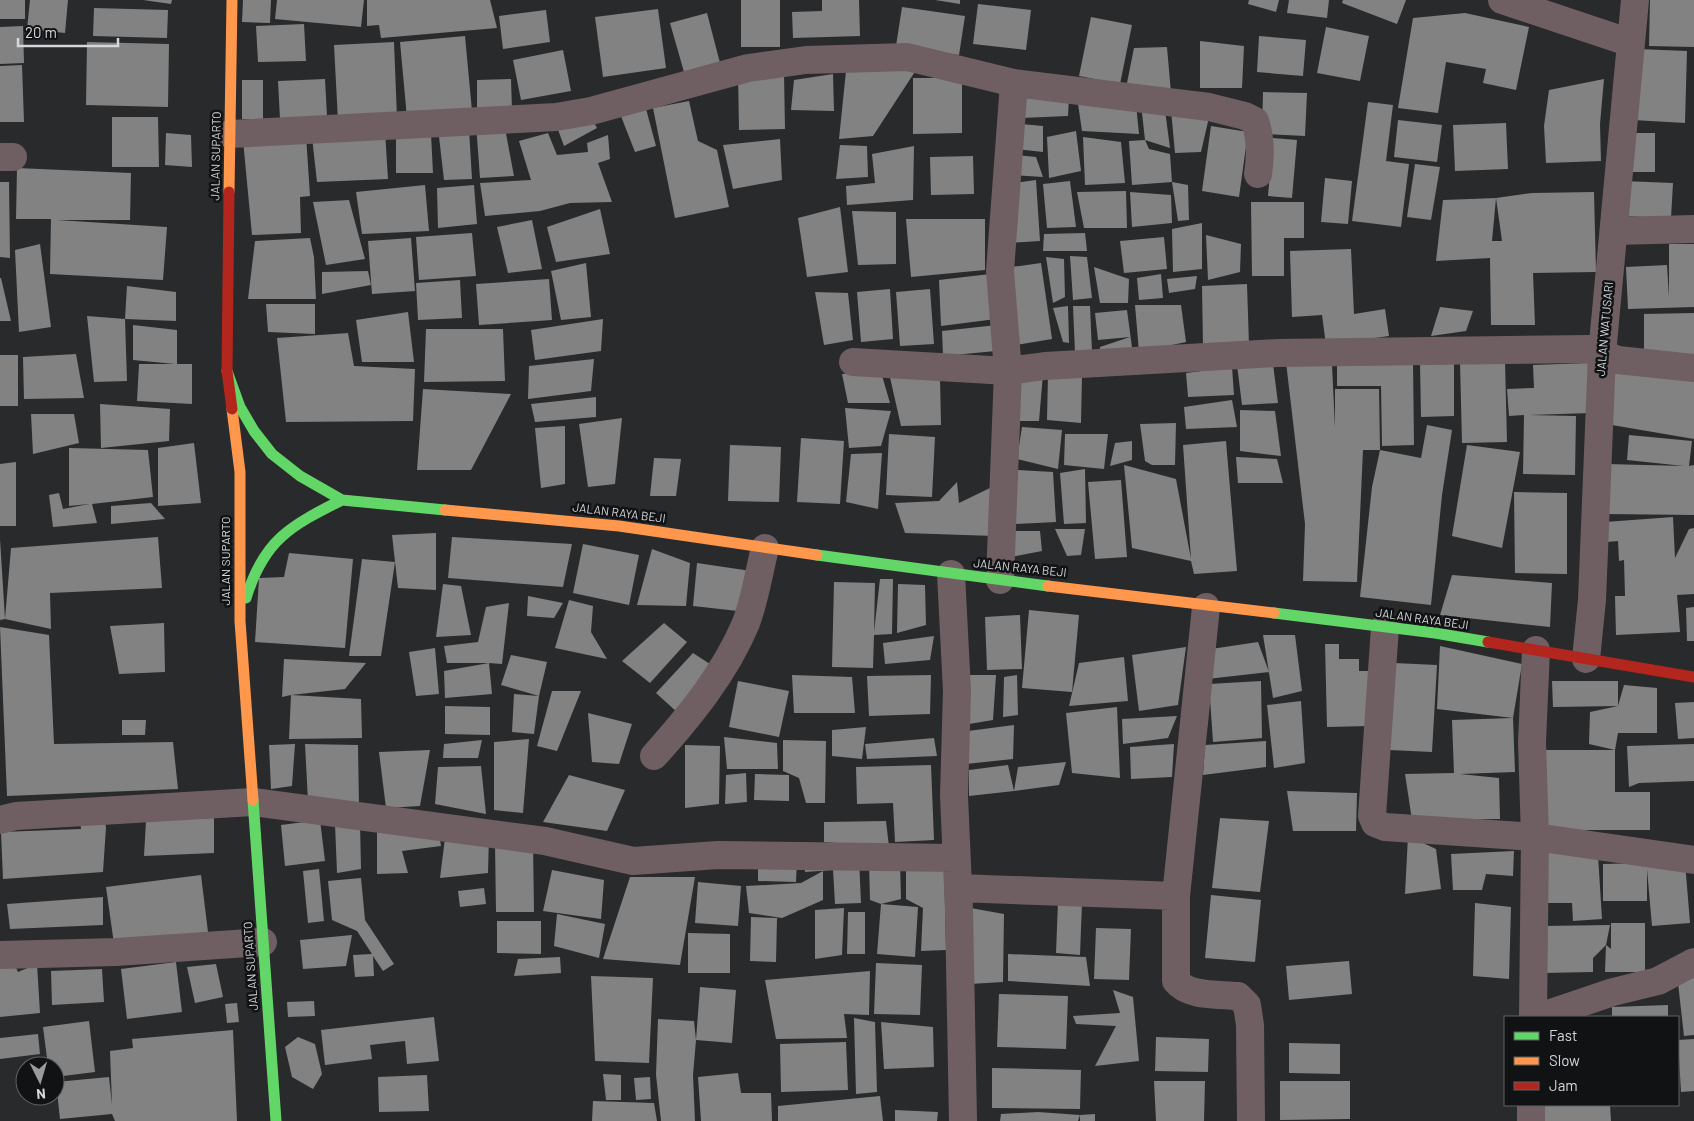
<svg xmlns="http://www.w3.org/2000/svg" width="1694" height="1121" viewBox="0 0 1694 1121" font-family="Barlow,sans-serif">
  <style>
    .building { fill: #828282 }
    .lines { fill: none; stroke-linecap: round; stroke-linejoin: round }
    .street { stroke: #6f5f62; stroke-width: 28 }
    .fast { stroke: #63d668; stroke-width: 11 }
    .slow { stroke: #ff974d; stroke-width: 11 }
    .jam { stroke: #b3261e; stroke-width: 11 }
    .labels { text-anchor: middle; stroke-width: 5; stroke-linejoin: round; paint-order: stroke }
    .street-label { font-size: 12px; fill: #d5d7da; stroke: #101214 }
  </style>
  <rect width="100%" height="100%" fill="#282a2c"/>
  <path class="building" d="M0,0H25V19H0Z
    M30,0H68L65,33L27,29Z
    M143,0H172L171,4Z
    M243,0H271L270,23L242,22Z
    M277,0H364L361,27L275,19Z
    M367,0H490L497,28L381,38L379,25L367,26Z
    M741,0H780V47H741Z
    M822,0H859L860,36L793,38L792,12L822,11Z
    M935,0H960V4Z
    M1249,0H1279L1276,12L1248,4Z
    M1289,0H1329L1327,18L1287,13Z
    M1343,0H1406L1397,24L1342,3Z
    M1650,0H1694V47L1649,46Z
    M978,4L1031,10L1026,50L973,44Z
    M902,7L965,16L959,55L896,46Z
    M94,8L168,10L167,38L93,36Z
    M658,9L666,68L603,77L595,17Z
    M546,10L550,42L503,49L499,16Z
    M707,13L720,63L684,72L670,23Z
    M1465,13L1529,27L1516,90L1483,83L1486,69L1446,62L1438,113L1398,108L1413,18Z
    M1091,17L1132,25L1120,84L1079,76Z
    M304,24L306,61L258,62L256,26Z
    M23,26L24,63L0,64V27Z
    M1326,27L1369,36L1360,81L1317,73Z
    M465,36L472,111L407,118L400,42Z
    M1259,36L1306,40L1303,76L1257,72Z
    M1200,41L1244,46L1242,88H1200Z
    M87,42L169,44L168,107L86,105Z
    M394,42L397,118L338,121L334,45Z
    M1167,47L1171,93L1126,88L1134,48Z
    M1638,49L1687,51L1685,123L1633,120Z
    M563,50L571,91L521,100L513,60Z
    M22,65L24,122H0V66Z
    M918,67L873,136L839,139L846,71Z
    M784,73L785,129L739,130L738,74Z
    M833,74L834,111L791,110L794,80Z
    M913,78H962V133L913,134Z
    M325,79L327,116L280,119L278,81Z
    M511,79L512,109L477,110V80Z
    M1604,79L1600,124L1601,161L1546,163L1544,126L1549,90Z
    M242,80H263V119H242Z
    M1024,92L1069,97L1068,116L1021,118Z
    M1263,92L1307,93L1305,136L1262,134Z
    M1077,97L1136,104L1139,134L1082,131Z
    M689,101L698,141L717,150L729,207L675,218L653,108Z
    M1368,102L1393,105L1386,161L1409,164L1401,227L1352,221Z
    M1141,104L1165,110L1170,148L1145,140Z
    M645,105L656,146L635,152L619,111Z
    M1171,110L1210,113L1201,152L1175,153Z
    M112,117H158L159,167H112Z
    M592,119L597,128L564,146L557,127Z
    M1398,120L1442,125L1437,162L1394,157Z
    M504,123L514,176L480,178L476,124Z
    M1506,123L1508,169L1455,171L1453,125Z
    M1021,124L1043,126V152L1016,149Z
    M1211,126L1248,132L1239,197L1202,191Z
    M438,128L469,129L472,179L444,180Z
    M385,131L388,179L317,182L312,137Z
    M1076,131L1081,171L1049,178L1047,137Z
    M166,133L191,135L192,167L165,165Z
    M396,133L431,134L433,173H396Z
    M548,133L557,155L588,152L587,143L608,135L610,159L598,163L612,202L570,203L540,211L485,216L480,183L531,180L519,141Z
    M1626,133H1655V172H1625Z
    M306,135L310,196L300,197L301,233L252,235L243,140Z
    M1083,137L1121,142L1125,183L1085,185Z
    M1273,138L1297,140L1292,198L1268,196Z
    M780,139L782,180L733,189L723,145Z
    M1145,140L1149,149L1170,154L1172,182L1188,185L1189,220L1178,221L1172,182L1132,185L1129,141Z
    M840,145L867,146L868,177L836,179Z
    M914,146L913,200L847,205L846,186L875,183L872,154Z
    M1016,155L1036,157L1043,177L1014,175Z
    M973,156L974,194L931,195L930,157Z
    M1415,164L1440,167L1431,220L1407,217Z
    M17,168L131,173L130,220H57L167,227L163,280L50,274L51,219H16Z
    M1325,178L1352,181L1348,224L1321,222Z
    M1036,180L1040,241L1010,243L1014,183Z
    M1070,181L1076,227L1047,228L1043,184Z
    M1622,181L1673,183L1671,218L1620,216Z
    M0,182H9L10,258L0,257Z
    M425,185L429,231L362,234L356,192Z
    M474,185L477,224L438,228L437,188Z
    M1126,191L1127,228H1084L1077,192Z
    M1130,192L1171,195L1172,223L1132,227Z
    M1594,192L1596,272L1533,273L1535,325H1491L1490,258L1436,261L1443,200L1496,198L1492,241H1502L1496,198L1532,193Z
    M349,200L365,259L326,265L313,202Z
    M1251,202H1304V238H1284V276H1252Z
    M840,207L848,272L807,277L798,218Z
    M600,209L610,254L556,262L547,227Z
    M852,211L896,212V264L858,265Z
    M906,219H985V270L911,277Z
    M532,220L542,269L508,273L497,227Z
    M1202,223V269L1173,272L1172,229Z
    M472,233L476,276L419,280L416,237Z
    M1085,233L1087,251H1043L1044,234Z
    M1206,235L1241,244L1240,272L1208,280Z
    M1164,237L1167,269L1124,273L1120,241Z
    M310,238L314,257L316,299H248L255,241Z
    M411,238L415,291L372,294L368,241Z
    M40,244L51,327L19,332L15,250Z
    M1669,244H1694V307L1628,309L1626,267L1667,265L1669,297Z
    M1351,249L1354,314L1385,309L1389,336L1326,345L1322,315L1292,317L1290,251Z
    M1070,256L1087,257L1092,298L1073,300Z
    M1046,257L1064,259L1065,297L1053,303Z
    M586,263L591,317L561,320L551,271Z
    M1041,263L1052,339L1016,345L1004,268Z
    M1094,267L1129,279L1128,303H1100Z
    M368,271L371,285L322,294V272Z
    M990,274L996,319L941,326L939,280Z
    M1161,274L1163,298L1139,300L1137,278Z
    M1197,276L1195,289L1169,293L1167,279Z
    M0,278H1L11,321H0Z
    M549,279L552,320L479,325L476,284Z
    M460,280L462,318L418,320L416,283Z
    M1247,284L1249,345L1203,347L1202,286Z
    M127,286L176,292V321L125,319L127,381L94,382L87,316L125,319Z
    M890,289L893,339L861,342L857,292Z
    M930,289L934,344L900,346L896,292Z
    M815,292L848,293L853,340L824,345Z
    M266,304H315V334L268,332Z
    M1135,305H1181L1186,342L1139,352Z
    M1068,306L1069,343L1063,342L1053,308Z
    M1073,306H1090L1092,352L1075,353Z
    M1440,307L1473,311L1466,331L1431,336Z
    M1127,310L1133,355L1099,357L1100,347L1130,337L1098,340L1095,313Z
    M408,312L414,362H362L356,320Z
    M1694,313V354H1644V314Z
    M603,319L601,351L535,360L531,330Z
    M133,325L177,330V364H192V404L137,401L139,364H175L133,360Z
    M997,325L996,351L943,356L942,331Z
    M426,329H503L505,381L424,382Z
    M348,333L354,366L415,369L413,421L286,422L277,338Z
    M76,354L84,398L24,399L23,357Z
    M0,355H18V406H0Z
    M594,359L591,391L528,399L529,366Z
    M1413,361L1414,445L1382,446L1381,386H1337V362Z
    M1505,361L1507,442L1462,443L1460,362Z
    M1286,362L1332,365L1335,428V389H1379L1380,450H1363L1357,582L1303,581L1305,524Z
    M1420,363H1454V416L1421,417Z
    M1589,363L1591,413L1529,415L1576,416L1575,475L1523,474L1524,415L1509,416L1507,389L1534,388L1533,365Z
    M1273,364L1278,403L1242,405L1237,365Z
    M1232,367L1234,395L1188,397L1186,373Z
    M1607,370L1694,378V439L1606,424Z
    M881,372L890,403H848L842,374Z
    M889,373L940,377L941,425L901,426Z
    M1043,374L1039,421H1017L1022,376Z
    M1048,374H1082L1081,423L1047,420Z
    M423,389L511,394L471,470H417Z
    M596,397V417L535,422L531,404Z
    M1232,400L1237,427L1186,429L1184,407Z
    M100,404L170,409L169,441L101,448Z
    M845,408L891,411L881,446L849,448Z
    M1240,410L1275,411L1281,456L1240,451Z
    M31,414H74L79,443L33,454Z
    M622,418L615,484L588,487L579,424Z
    M1176,423L1175,465H1152L1145,461L1140,424Z
    M1427,425L1452,430L1442,495L1431,605L1360,597L1372,487L1380,450L1421,458Z
    M565,426V484L541,488L535,428Z
    M1022,427L1062,430L1058,469L1017,459Z
    M889,434L935,437L932,497L886,495Z
    M1065,434H1108L1104,469L1064,465Z
    M1629,435L1692,441L1689,466L1694,465V515L1604,514L1606,464L1684,466L1627,460Z
    M801,438L844,441L840,504L797,502Z
    M1132,441V460L1110,466L1115,443Z
    M1226,441L1237,571L1194,574L1191,561L1132,548L1124,465L1176,479L1191,559L1183,445Z
    M194,443L201,503L158,506V448Z
    M730,445L781,447L779,502L728,501Z
    M1467,445L1520,452L1502,548L1452,536Z
    M69,448L148,450L153,497L92,504L97,523L53,527L49,495L59,493L63,509L89,504L69,506Z
    M882,453L878,509L846,502L851,454Z
    M1236,457L1277,459L1283,483H1238Z
    M654,458L681,459L676,496H650Z
    M16,462V526H0V464Z
    M1085,469L1086,523L1064,524L1060,473Z
    M1018,470L1053,472L1056,522L1014,524Z
    M1121,480L1127,557L1095,559L1088,482Z
    M957,482L959,503L992,487L994,536L905,533L895,503L939,501Z
    M1514,492L1567,493V574L1515,573Z
    M151,503L165,519L111,524V506Z
    M1673,517L1675,558L1689,529L1694,528V594L1677,595L1680,632L1616,635L1615,596H1625L1624,560L1619,561L1618,541L1607,542L1605,522Z
    M1055,529H1085L1081,555L1067,556Z
    M1010,531H1040L1042,551L1011,557Z
    M436,533V590L398,588L392,535Z
    M158,537L162,588L50,593L51,629L5,619L11,548Z
    M452,537L572,544L563,587L448,578Z
    M0,539L5,619L0,620Z
    M583,544L639,555L629,605L573,593Z
    M652,549L690,563L686,606L637,605Z
    M289,553L353,559L345,648L255,642L259,578L284,577Z
    M362,559L395,562L381,656H349Z
    M697,563L751,571L738,611L693,606Z
    M1452,575L1552,583L1550,627L1440,615Z
    M880,579H893L892,634L874,635L873,668L832,667L834,582L875,583L874,632Z
    M443,584L461,586L471,635L436,637Z
    M898,584L925,585L926,625L897,633Z
    M528,596L563,603L554,618L527,616Z
    M569,600L593,606L591,632L607,659L555,648Z
    M509,603L502,664L489,663L492,694L445,698L444,671L489,663H447L444,646L478,642L486,607Z
    M1694,607V641H1687L1686,608Z
    M1029,610L1079,615L1072,692L1022,688Z
    M1020,615L1022,669L987,670L985,617Z
    M164,623L165,672L119,674L110,626Z
    M664,623L687,642L650,683L622,661Z
    M0,627L49,635L54,744L173,742L178,789L7,796Z
    M1263,635H1295L1302,691L1273,698Z
    M934,636L930,660L885,664L883,643Z
    M1258,642L1269,672L1207,679L1211,649Z
    M1325,644H1339V659H1359V671H1368L1369,726L1327,727Z
    M1440,646L1522,664L1513,718L1437,709Z
    M1186,647L1178,705L1139,711L1132,655Z
    M435,648L439,694L416,696L409,652Z
    M693,653L710,664L678,713L656,693Z
    M511,655L547,662L539,696L534,734L512,732L514,694L539,696L501,685Z
    M1124,657L1128,701L1069,706L1079,663Z
    M284,659L366,663L345,689L291,695L361,699L362,738L289,739L291,695L282,697Z
    M1394,663L1437,665L1432,752L1389,750Z
    M792,675L852,677L855,713H794Z
    M931,675L930,714L869,716L867,676Z
    M965,675H996L993,720L969,724Z
    M1017,675L1018,715L1003,717L1004,677Z
    M738,681L789,691L779,737L729,727Z
    M1261,681L1262,738L1213,742L1209,684Z
    M1552,681H1618V706L1624,685L1657,688V733H1618L1615,750L1589,744L1590,712L1618,706L1553,707Z
    M552,691H581L557,751L537,746Z
    M1301,701L1305,763L1274,768L1267,705Z
    M1694,702V738L1678,739L1675,703Z
    M445,706L490,707V735L445,734Z
    M1117,707L1120,778L1072,773L1066,713Z
    M588,713L632,724L619,764L592,762Z
    M1177,716L1168,738L1123,744L1122,719Z
    M1513,718L1515,772L1460,774L1499,778L1500,819L1412,820L1405,774L1454,773L1452,720Z
    M122,720H146L145,735H122Z
    M1014,725L1013,759L966,764L968,731Z
    M866,727L862,759L832,756V730Z
    M724,737L777,743L778,769H727Z
    M934,738L937,756L867,759L865,744Z
    M529,739L523,813L494,810V742Z
    M482,740L478,758H443L444,744Z
    M783,740L826,741L825,803H806L799,778L783,771Z
    M1266,741V767L1203,775L1205,745Z
    M295,744L292,786L271,789L269,745Z
    M305,744L358,745L359,806L308,801Z
    M1174,744L1172,777L1131,779L1130,747Z
    M1694,744V781L1639,783L1629,787L1627,746Z
    M685,745L720,746L719,804L685,808Z
    M430,750L420,806L386,808L379,752Z
    M1545,750H1615V792H1650V830H1544Z
    M1066,762L1059,785L1014,791L1018,767Z
    M931,765L934,840L895,842L893,803L857,804L856,767Z
    M1008,765L1014,791L969,796V770Z
    M481,766L486,814L435,804L438,767Z
    M746,773L747,802L725,804L726,775Z
    M755,774L789,775V801L754,800Z
    M569,775L625,790L607,831L543,822Z
    M1287,791L1357,793L1356,831H1293Z
    M214,818V853L144,856L146,821Z
    M1220,818L1269,821L1260,892L1212,888Z
    M104,819L106,827L103,872L3,879L1,832L81,829L80,820Z
    M320,820L325,861L285,866L281,825Z
    M886,821L889,847L824,842V822Z
    M360,823L361,869L337,873L335,824Z
    M377,825L438,827L441,846L402,851L408,873L377,874Z
    M446,830L489,836L488,873L440,878Z
    M1408,836L1436,849L1441,889L1405,894Z
    M1597,839L1602,919L1573,921L1572,903H1544L1545,840Z
    M533,842L534,912H496L495,843Z
    M1514,851L1513,876L1486,874L1482,890H1453L1451,854Z
    M859,858L861,903L835,904L833,870L805,872V861Z
    M758,859L797,860L796,882L758,881Z
    M906,859L944,862L946,950L921,951L923,908L906,899Z
    M869,861H900L901,899L881,904L918,907L915,957L877,954L881,904L870,900Z
    M1685,862L1690,923L1652,926L1647,869V901H1603V864Z
    M319,869L324,921L308,923L303,871Z
    M552,870L604,880L601,919L543,911Z
    M823,871V900L782,918L749,913L746,886L801,883Z
    M201,875L208,932L114,944L106,887Z
    M630,877H695L680,965L603,959Z
    M361,878L365,920L394,964L383,971L373,956L374,976L355,977L353,955L372,954L357,931L332,920L328,881Z
    M698,882L741,886L738,926L695,923Z
    M484,888L486,904L460,907L458,891Z
    M1211,895L1261,900L1255,962L1205,958Z
    M103,897V925L10,929L7,904Z
    M1058,902L1082,903L1080,955L1056,953Z
    M1475,903L1511,907L1509,979L1473,976Z
    M965,907L1004,914L1003,982L970,984Z
    M844,908L842,955L815,959V910Z
    M848,912H865V954H847Z
    M557,914L605,924L599,958L554,946Z
    M751,917L777,918L776,962L750,961Z
    M497,921H541V954L497,953Z
    M1611,923H1645V972H1605L1606,945L1611,949Z
    M1610,925L1606,945L1593,958V972L1543,973L1542,926Z
    M1096,928L1131,929L1129,980L1094,979Z
    M688,933L730,934V973H688Z
    M352,935L346,966L303,969L300,940Z
    M1008,954L1086,957L1090,986L1008,981Z
    M11,957L18,972L37,964L40,1013L0,1017V967Z
    M560,957L561,973L514,976L518,959Z
    M1349,961L1352,994L1289,1000L1286,966Z
    M176,962L182,1012L127,1019L121,969Z
    M876,963L922,965L920,1015L874,1014Z
    M216,964L223,997L195,1003L187,967Z
    M102,969L104,1002L52,1005L51,971Z
    M870,971L869,1015L844,1014L847,1038L776,1039L765,980Z
    M1694,973V1035L1684,1036L1677,974Z
    M591,976L653,978L649,1063L595,1061Z
    M700,987L736,990L732,1043L696,1040L693,1075L695,1121H661L656,1075L658,1019L694,1021L696,1040Z
    M1113,990L1133,997L1139,1061L1095,1066L1116,1026L1076,1024L1073,1016L1120,1013Z
    M999,994L1068,996L1066,1049L997,1047Z
    M314,1001L315,1016L288,1017L287,1002Z
    M237,1003L239,1022L227,1023L225,1004Z
    M1668,1005V1017H1612V1007Z
    M434,1017L439,1061L407,1064L405,1041L370,1045L372,1059L325,1065L321,1030Z
    M854,1018L875,1022L877,1092L856,1094Z
    M89,1021L95,1072L55,1077V1066H48L43,1027Z
    M881,1022L933,1027L934,1067L884,1069Z
    M233,1030L237,1121H115L112,1114L60,1119L56,1082L109,1077L112,1105L110,1051L133,1048L132,1039Z
    M38,1034L40,1054L0,1059V1038Z
    M298,1037L315,1044L322,1074L313,1089L292,1077L285,1047Z
    M1156,1037L1209,1039L1208,1072L1155,1071Z
    M1694,1039V1091L1681,1092L1678,1040Z
    M846,1042L848,1090L781,1092L780,1044Z
    M1289,1043L1340,1044V1074L1289,1073Z
    M992,1068L1081,1070L1080,1109L992,1108Z
    M738,1073L741,1093H771L772,1121H701L698,1077Z
    M603,1074L621,1075V1100H606Z
    M427,1075L429,1111L379,1112L378,1077Z
    M650,1077L651,1099L636,1100L634,1078Z
    M1154,1081H1205L1204,1121H1156Z
    M1280,1081H1350V1119L1280,1120Z
    M880,1096L883,1121H778V1106Z
    M593,1101L654,1103L657,1121H592Z
    M1541,1105H1610L1611,1121H1542Z
    M895,1110L938,1112L937,1121H895Z
    M1038,1112L1080,1115L1078,1121H1000L1001,1114Z
    M1095,1114V1121H1080V1115Z"/>
  <g class="lines">
    <path class="street" d="M1502,0L1631,43
      M230,134L556,117L591,111L748,68L806,60L907,57L1014,83L1209,107L1245,116L1255,121C1261,139 1261,155 1258,174
      M0,157H13
      M1614,231L1694,229
      M853,362L1008,371L1000,271L1014,83
      M951,574L957,691L954,796L959,910L963,1121
      M1000,580L1008,371L1045,366L1278,353L1588,349L1618,360L1694,368
      M1206,607L1176,896V981C1189,997 1218,994 1238,996L1247,1005L1250,1025L1251,1121
      M1385,627L1372,816L1375,823L1385,827L1535,837L1694,860
      M1586,659L1592,600L1602,354L1635,0
      M654,756C690,716 725,673 746,623C755,599 759,572 765,548
      M0,820L16,816L253,802L545,841L633,861L718,855L956,858
      M958,888L1176,896
      M0,955L116,952L263,942
      M1533,1017L1535,837L1532,742L1536,650
      M1539,1017L1613,992L1658,981L1694,962
      M1531,1121V1105"/>
    <path class="fast" d="M227,371L240,407L254,431L272,454L300,476L342,500L445,510
      M817,555L1048,586
      M246,598C264,540 290,526 342,500
      M1274,613L1435,633L1488,642
      M253,800L276,1121"/>
    <path class="slow" d="M229,192L232,0
      M232,409L240,472V621L253,800
      M445,510L619,526L817,555
      M1048,586L1274,613"/>
    <path class="jam" d="M229,192L227,371L232,409
      M1488,642L1694,677"/>
  </g>
  <g class="labels">
    <g class="street-label">
      <text transform="translate(216 156) rotate(-89)" y="4">JALAN SUPARTO</text>
      <text transform="translate(1605 329) rotate(-85)" y="4">JALAN WATUSARI</text>
      <text transform="translate(619 513) rotate(7)" y="4">JALAN RAYA BEJI</text>
      <text transform="translate(226 561) rotate(-90)" y="4">JALAN SUPARTO</text>
      <text transform="translate(1020 568) rotate(6)" y="4">JALAN RAYA BEJI</text>
      <text transform="translate(1422 619) rotate(8)" y="4">JALAN RAYA BEJI</text>
      <text transform="translate(251 966) rotate(-94)" y="4">JALAN SUPARTO</text>
    </g>
  </g>
  <rect x="1504" y="1016" width="175" height="90" fill="#101214" stroke="#5f6163"/>
  <rect x="1514" y="1032" width="25" height="8" fill="#63d668" stroke="#5f6163"/>
  <text x="1549" y="1041" font-size="15" fill="#d5d7da">Fast</text>
  <rect x="1514" y="1057" width="25" height="8" fill="#ff974d" stroke="#5f6163"/>
  <text x="1549" y="1066" font-size="15" fill="#d5d7da">Slow</text>
  <rect x="1514" y="1082" width="25" height="8" fill="#b3261e" stroke="#5f6163"/>
  <text x="1549" y="1091" font-size="15" fill="#d5d7da">Jam</text>
  <g transform="translate(40 1081) rotate(175)"><circle r="24" fill="#101214" stroke="#5f6163"/>
  <path d="M0-4L9 19L0 12L-9 19Z" fill="#989a9d"/>
  <text y="-8" font-size="14" font-weight="bold" text-anchor="middle" fill="#d5d7da">N</text>
  </g>
  <path d="M18 38v8h100v-8" fill="none" stroke="#d5d7da" stroke-width="2.5"/>
  <text x="25" y="38" font-size="15" fill="#d5d7da" stroke="#101214" stroke-width="4" paint-order="stroke">20 m</text>
</svg>
